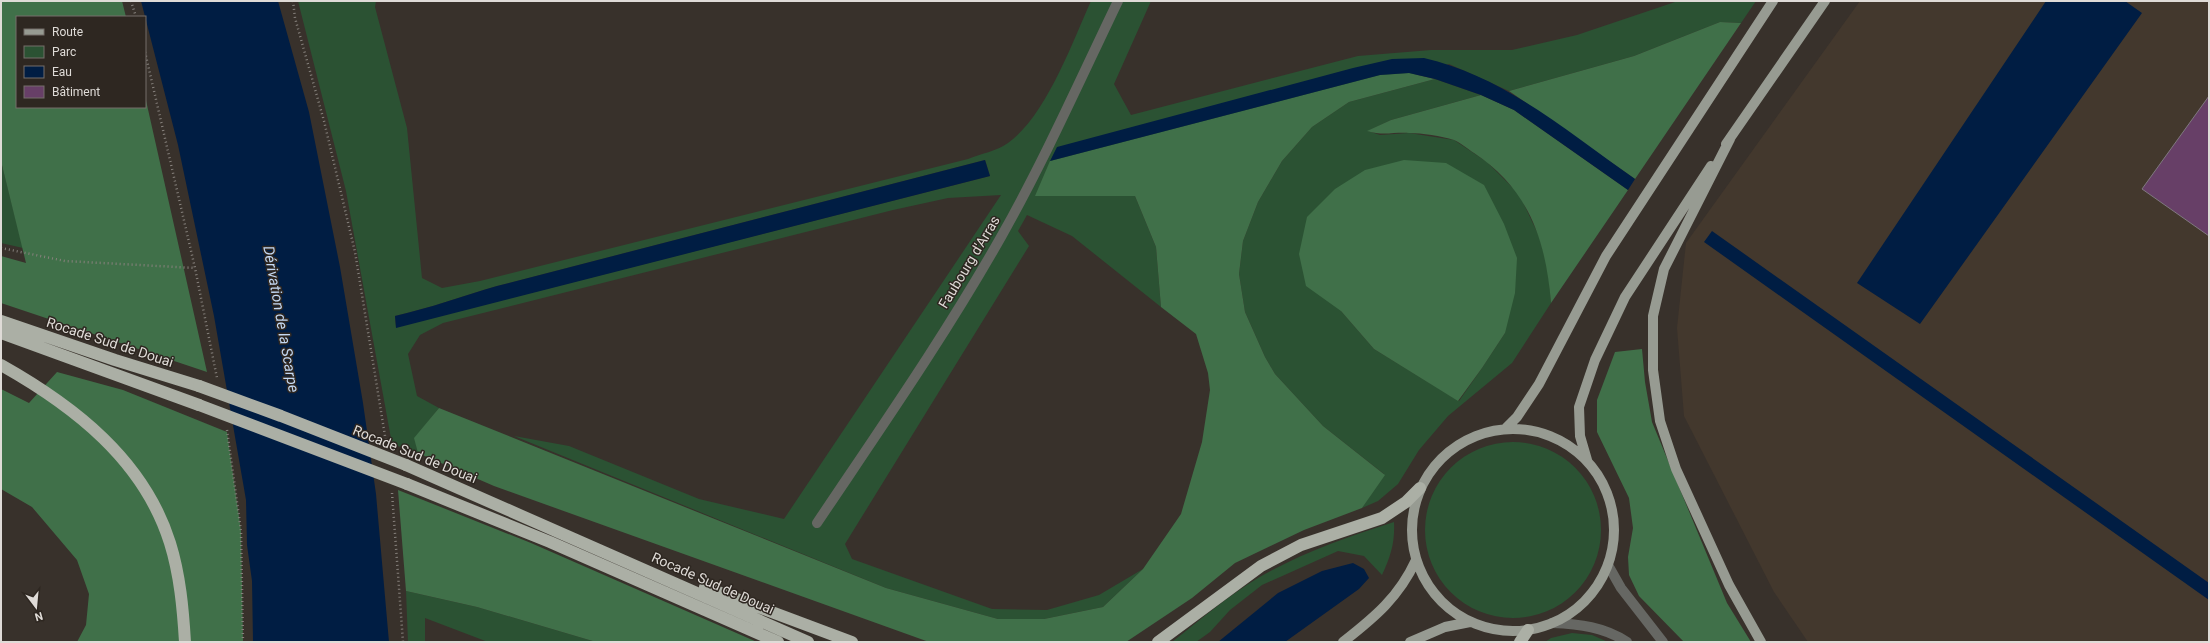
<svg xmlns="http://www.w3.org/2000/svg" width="2210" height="643" viewBox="0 0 2210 643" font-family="Roboto,sans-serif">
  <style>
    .built { fill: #43382d }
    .green { fill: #2b5233; fill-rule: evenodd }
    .forest { fill: #407049 }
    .water { fill: #001d43 }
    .building { fill: #673f67; stroke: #7f787f }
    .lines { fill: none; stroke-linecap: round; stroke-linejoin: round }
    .path { stroke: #86817c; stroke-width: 2.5; stroke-dasharray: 1 3; stroke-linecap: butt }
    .minor { stroke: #666763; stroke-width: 10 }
    .major { stroke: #979b92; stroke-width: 10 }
    .highway { stroke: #abafa5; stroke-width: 12 }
    .highway-bridge { stroke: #abafa5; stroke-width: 12 }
    .labels { text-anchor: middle; stroke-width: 3; stroke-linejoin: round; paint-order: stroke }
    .street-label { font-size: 14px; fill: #dfdbd7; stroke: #2e2721 }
    .water-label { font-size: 15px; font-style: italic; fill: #c3d8f3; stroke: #2e2721 }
  </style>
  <rect width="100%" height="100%" fill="#38312b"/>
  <path class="built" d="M1860,1H2209V642H1808L1774,592L1684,416L1677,328L1686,243Z"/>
  <path class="green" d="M298,1H376L375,7L407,128L422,278L442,288L480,281L968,159C980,154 997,151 1008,143C1046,116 1072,43 1091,1H1151L1114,84L1131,115L1358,56L1431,50H1512L1577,35L1678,1H1756L1741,23L1720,22L1634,56L1509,91L1449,64L1035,196H1135L1156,247L1161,307L1072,236L1027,215L1018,231L1029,246L845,544L852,559L992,609L1047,610L1099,595L1143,569L1103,607L1044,619H998L886,588L514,436L569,446L699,499L784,519L1001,195L948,198L893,210L443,323L420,335L408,354L417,396L439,408L415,438L418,453L392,444L346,191ZM985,160L990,176L396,327L395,316C430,308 463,296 497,286Z
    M1435,79L1481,95L1391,120L1368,131L1380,135L1409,133L1454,140L1487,162L1519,194L1539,236L1548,268L1551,303L1512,363L1448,416L1419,450L1398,484L1378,501L1362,508L1384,474L1323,426L1275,374L1265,357L1245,312L1239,274L1243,241L1258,202L1282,161L1312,127L1349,102ZM1341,311L1505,333L1482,368L1459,401L1374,349Z
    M1,161L23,248L1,243Z
    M1425 530a88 88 0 1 1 176 0a88 88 0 1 1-176 0Z
    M1394,522C1395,542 1391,556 1382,575L1364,556L1338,551L1262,585L1230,610L1210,632L1196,642H1172C1200,620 1228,596 1258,578C1301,553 1347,537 1394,522Z
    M406,591L477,607L596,642H488L425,618V642H408Z
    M1572,633L1592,635L1608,642H1545L1551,638Z"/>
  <path class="forest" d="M1,1H122L126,17H17V107H145V96L207,372L1,303V256L26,263L1,161Z
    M1720,22L1741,23L1635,179L1509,91L1634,56Z
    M1409,73L1435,79L1349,102L1312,127L1282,161L1258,202L1243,241L1239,274L1245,312L1265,357L1275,374L1323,426L1385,475L1362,508L1304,530L1235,563L1192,598L1126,642H929L494,486L418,453L414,438L439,408L886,588L998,619H1044L1103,607L1143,569L1181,514L1202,442L1210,390L1208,373L1196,334L1161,307L1156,247L1135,196H1035L1050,161L1380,75Z
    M1481,95L1514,110L1628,190L1551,303C1546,241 1529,189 1474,153C1468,149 1461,143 1454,140C1441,136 1422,133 1409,133C1393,132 1383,136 1367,131L1391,120Z
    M1404,160L1446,163L1484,185L1504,224L1517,258L1515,293L1505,333L1482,368L1458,401L1374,349L1341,311L1306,286L1299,254L1307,217L1335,189L1365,170Z
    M1642,349L1645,382L1652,422L1727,603L1751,642H1684L1639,596L1629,575L1628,557L1633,528L1629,498L1597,432V400L1615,352Z
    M57,372L123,390L227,432L241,531L243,642H77L86,625L89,594L77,560L32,507L1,489V389L29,403Z
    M398,490L531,543L757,642H596L477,607L406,591Z"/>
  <path class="water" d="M141,1H278L309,112L340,267L363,403L376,494L389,642H253L252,581L247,545L246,500L214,316L178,145Z
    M2046,1H2125L2142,13L1920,324L1857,283Z
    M1424,58C1504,76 1569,133 1635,179L1628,190L1514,110L1481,95L1435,79L1409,73L1380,75L1050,161L1057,147L1353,68L1392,59Z
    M985,160L990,176L396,328L395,316C430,308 463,296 497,286Z
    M1712,231L2209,583V600L1704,242Z
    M1353,563L1364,569L1369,578L1359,589L1285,642H1218L1278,593L1322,571Z"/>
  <path class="building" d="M2209,96V236L2142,189Z"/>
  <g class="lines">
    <path class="path" d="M131,1L136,17
      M293,1L295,18L324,121L355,252L386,442
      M145,52L195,268L217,378
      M1,248L65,261L195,268
      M227,430L241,531L243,642
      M392,493L403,642"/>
    <path class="minor" d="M817,523C880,429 945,336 1001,237C1044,161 1080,80 1118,1
      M1608,565L1621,588L1663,642
      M1552,623C1580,624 1604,627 1627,642"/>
    <path class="major" d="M1730,139L1664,269L1653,316V370L1660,421L1676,469L1729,585L1761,642
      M1726,144L1825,1
      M1506,428L1517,417L1539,384L1606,256L1773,1
      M1412 530a101 101 0 1 1 202 0a101 101 0 1 1-202 0Z
      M1587,460L1580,436L1579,407L1595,360L1625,297L1711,166
      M1343,642C1375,617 1399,597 1416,560
      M1410,642L1445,627L1470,622"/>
    <path class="highway" d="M1,321L115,360L199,386
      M1,333L199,405
      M1,365C74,406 144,460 170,543C180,575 183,609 185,642
      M406,465L808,642
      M407,484L550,542L778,642
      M705,587L852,642
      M1158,642L1261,566L1301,545L1382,518L1406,502L1420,488
      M1520,642L1528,630"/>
    <path class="highway-bridge" d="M199,386L281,416L406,465
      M199,405L407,484"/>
  </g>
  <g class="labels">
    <g class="street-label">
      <text transform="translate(969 262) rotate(-59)" y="5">Faubourg d'Arras</text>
      <text transform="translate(110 342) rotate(18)" y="5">Rocade Sud de Douai</text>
      <text transform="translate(415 454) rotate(22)" y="5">Rocade Sud de Douai</text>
      <text transform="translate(713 583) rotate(24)" y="5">Rocade Sud de Douai</text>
    </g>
    <g class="water-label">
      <text transform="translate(281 319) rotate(80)" y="5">Dérivation de la Scarpe</text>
    </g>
  </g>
  <rect width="2210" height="643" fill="none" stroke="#dfdbd7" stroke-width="4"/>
  <rect x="16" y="16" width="130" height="92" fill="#2e2721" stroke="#756f6a"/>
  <rect x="24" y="29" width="20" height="6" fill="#979b92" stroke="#756f6a"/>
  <text x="52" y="36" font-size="12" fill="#dfdbd7">Route</text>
  <rect x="24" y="46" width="20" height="12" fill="#2b5233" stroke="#756f6a"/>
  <text x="52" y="56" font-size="12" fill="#dfdbd7">Parc</text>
  <rect x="24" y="66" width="20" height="12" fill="#001d43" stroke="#756f6a"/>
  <text x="52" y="76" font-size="12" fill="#dfdbd7">Eau</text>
  <rect x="24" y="86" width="20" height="12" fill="#673f67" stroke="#756f6a"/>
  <text x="52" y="96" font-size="12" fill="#dfdbd7">Bâtiment</text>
  <g transform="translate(36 607) rotate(164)" stroke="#2e2721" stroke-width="3" paint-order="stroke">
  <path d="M0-3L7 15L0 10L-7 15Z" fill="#dfdbd7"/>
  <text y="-6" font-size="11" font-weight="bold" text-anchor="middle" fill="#dfdbd7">N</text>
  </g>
</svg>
